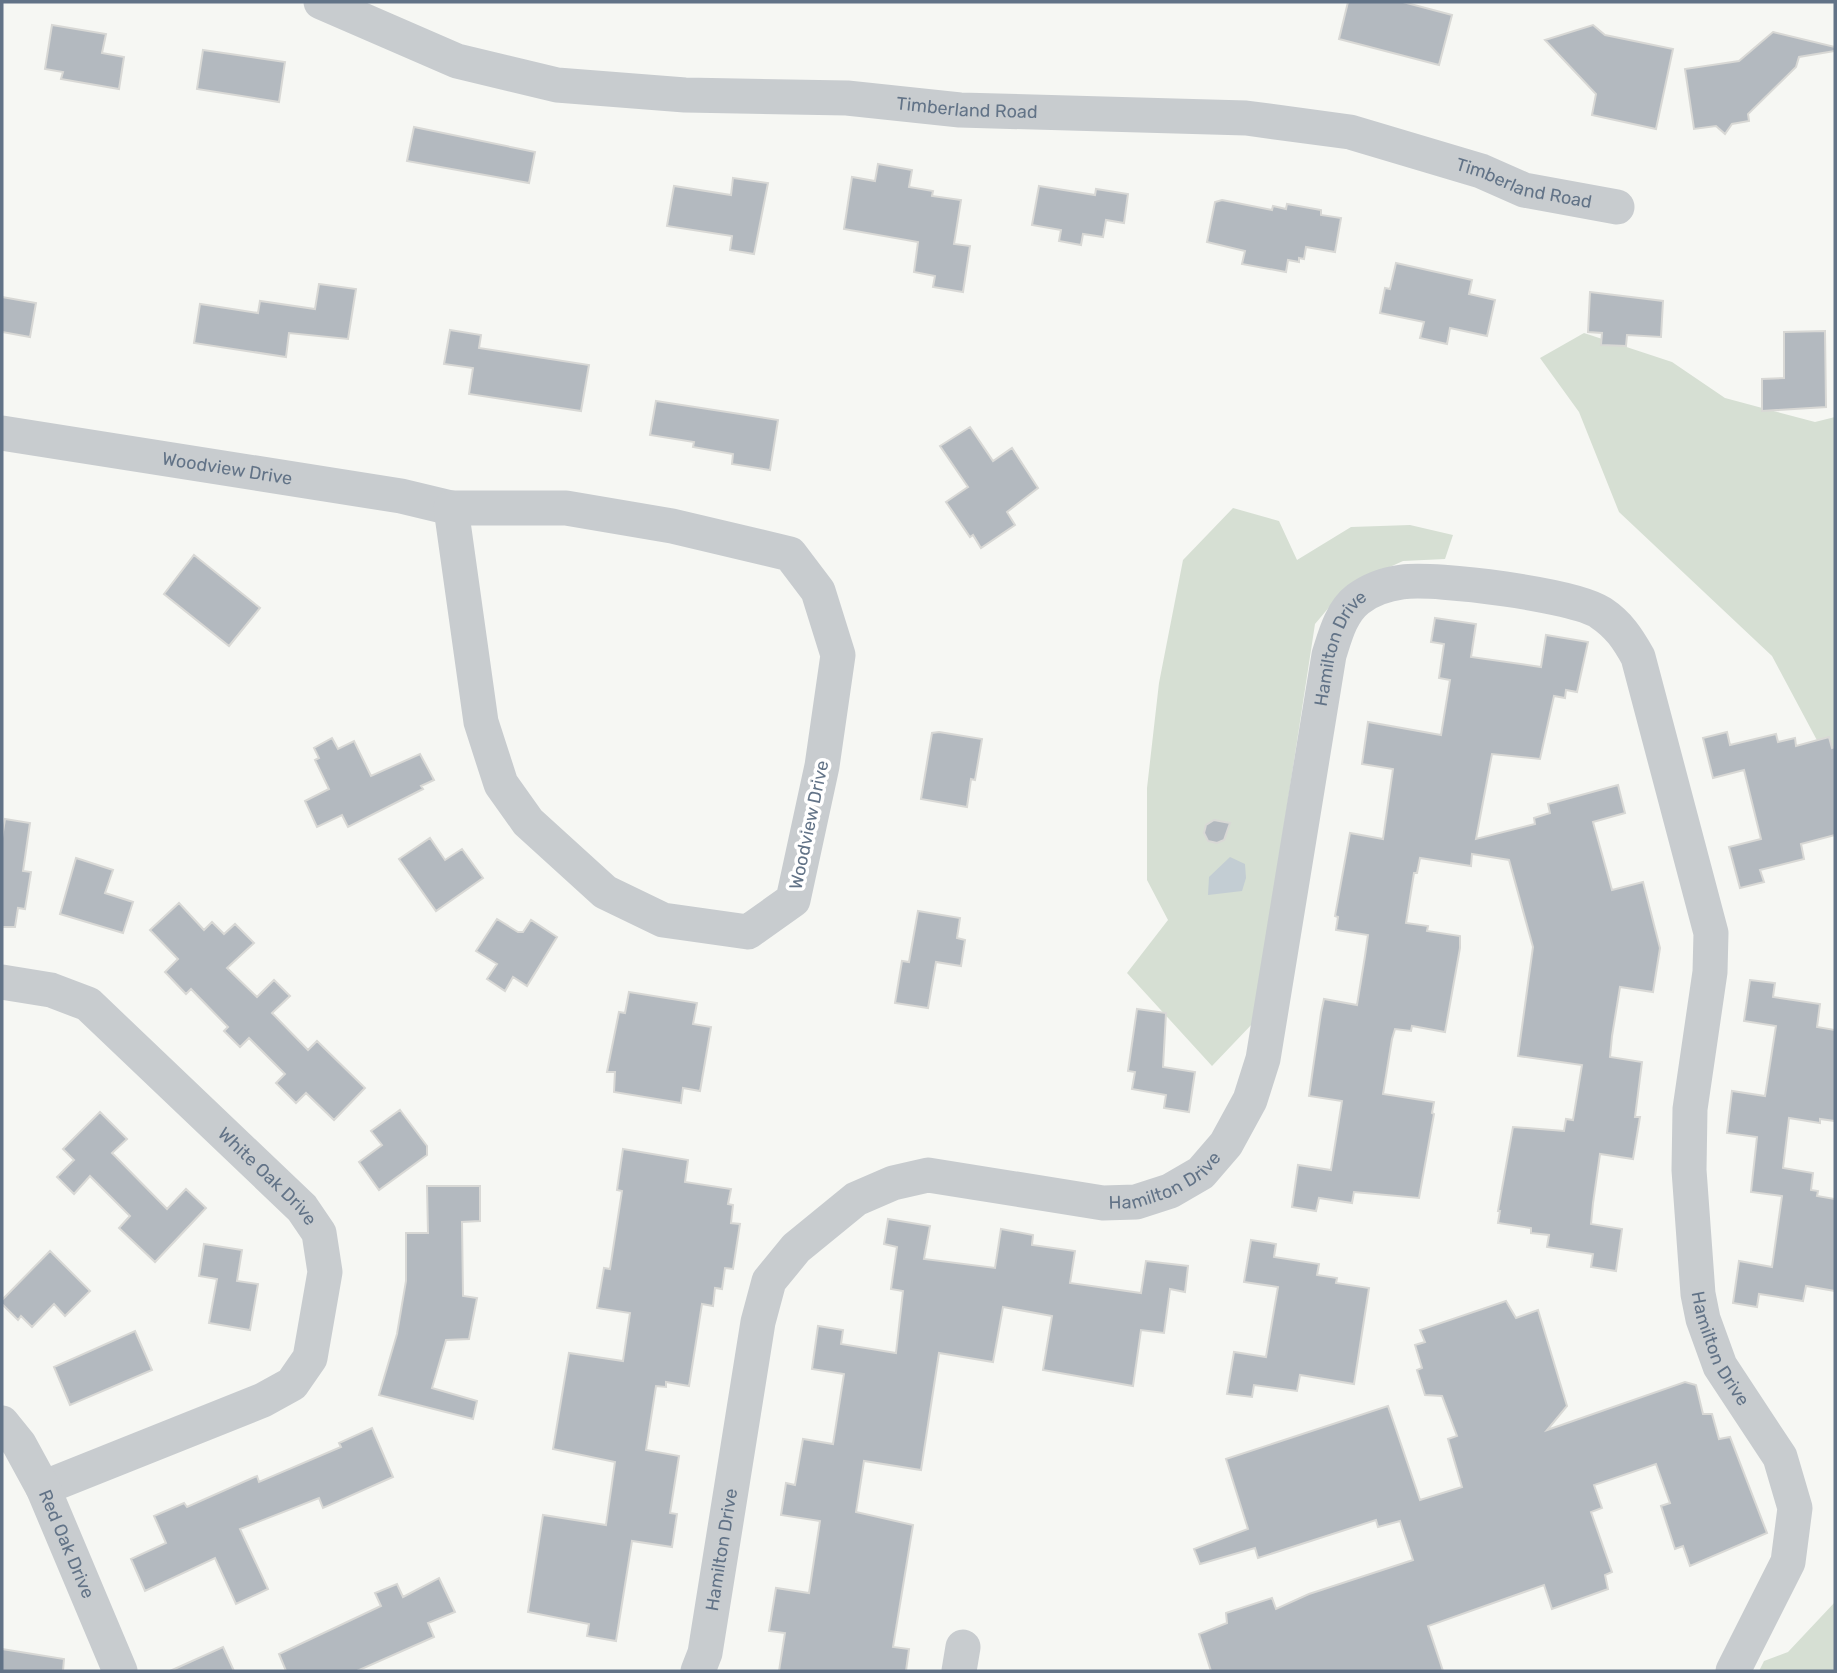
<svg xmlns="http://www.w3.org/2000/svg" width="1837" height="1673" viewBox="0 0 1837 1673" font-family="Rubik,sans-serif">
  <style>
    .green { fill: #d6dfd3 }
    .water { fill: #c3cdd3 }
    .building { fill: #b3b9bf; stroke: #d8d8d5; stroke-width: 2 }
    .lines { fill: none; stroke-linecap: round; stroke-linejoin: round }
    .minor { stroke: #c8cccf; stroke-width: 35 }
    .labels { text-anchor: middle; stroke-width: 7; stroke-linejoin: round; paint-order: stroke }
    .street-label { font-size: 18px; fill: #627387; stroke: #fff }
  </style>
  <rect width="100%" height="100%" fill="#f6f7f3"/>
  <path class="green" d="M1584,333L1672,362L1725,398L1815,422L1835,417V774L1772,656L1619,512L1579,412L1540,358Z
    M1233,508L1279,521L1297,560L1351,527L1410,525L1453,535L1445,559L1403,561L1346,587L1315,624L1254,1022L1212,1066L1127,973L1168,920L1147,880V788L1159,683L1183,560Z
    M1835,1602V1671H1759L1764,1661L1788,1652Z"/>
  <path class="water" d="M1230,857L1245,864L1246,878L1242,891L1208,895L1209,877Z"/>
  <path class="building" d="M1348,2H1403L1452,15L1439,65L1339,39Z
    M52,25L106,34L102,53L124,57L119,89L61,79L63,72L45,69Z
    M1593,25L1605,35L1673,49L1656,129L1592,115L1596,94L1545,40Z
    M1773,32L1835,47V51L1799,57L1796,67L1748,114L1749,121L1732,124L1725,134L1716,126L1694,129L1685,69L1739,61Z
    M203,50L285,62L279,102L197,89Z
    M414,127L535,152L529,183L407,161Z
    M878,164L912,170L909,187L933,191L932,196L961,200L954,244L970,246L963,292L933,287L935,276L914,272L918,242L844,229L852,177L875,181Z
    M733,178L768,183L754,254L730,250L732,236L667,226L674,186L731,195Z
    M1039,186L1095,195L1096,189L1128,194L1124,223L1106,220L1103,237L1083,234L1081,245L1059,241L1061,230L1032,225Z
    M1222,200L1272,210L1273,206L1286,209L1287,204L1321,210V215L1341,218L1335,252L1306,247L1304,259L1299,258V262L1288,260L1286,272L1242,264L1245,251L1207,242L1215,202Z
    M1396,263L1472,280L1469,294L1495,300L1487,336L1450,328L1447,344L1420,338L1424,322L1380,313L1385,288L1390,289Z
    M319,284L356,289L348,339L289,333L286,357L194,343L200,304L258,313L260,301L315,309Z
    M1590,292L1663,301L1661,337L1627,335L1626,346L1601,345L1602,333L1588,332Z
    M2,297L36,303L30,337L2,332Z
    M450,330L481,335L479,348L589,365L581,411L469,394L473,368L444,364Z
    M1825,331L1826,407L1762,411V379L1784,378V332Z
    M656,401L778,420L770,470L732,464L733,454L693,447L694,442L650,435Z
    M970,427L993,461L1012,448L1038,488L1007,512L1015,525L981,548L973,535L970,537L946,502L968,487L940,446Z
    M194,555L260,608L229,646L164,594Z
    M1435,618L1476,624L1471,657L1541,667L1546,635L1588,642L1577,692L1566,690L1565,698L1554,696L1540,759L1492,754L1476,839L1535,824L1534,818L1550,813L1548,804L1618,785L1625,813L1593,822L1612,890L1643,882L1660,948L1653,992L1620,987L1612,1036L1610,1057L1642,1062L1635,1117H1640L1633,1159L1600,1154L1593,1203L1591,1224L1622,1229L1616,1271L1591,1267L1593,1254L1547,1247L1549,1235L1531,1233V1228L1498,1223L1500,1211H1498L1513,1127L1564,1131L1566,1119L1573,1120L1582,1065L1518,1056L1533,947L1509,860L1472,854L1471,866L1420,858L1417,873H1414L1406,923L1428,926L1427,931L1460,936V948L1445,1032L1412,1026L1411,1031L1395,1029L1392,1039L1383,1094L1434,1102L1432,1113L1434,1114L1419,1198L1354,1192L1352,1203L1319,1198L1316,1211L1292,1207L1298,1165L1331,1170L1342,1101L1309,1096L1321,1013L1324,999L1357,1005L1365,956L1368,935L1336,930L1338,917L1335,916L1350,833L1383,839L1393,769L1362,764L1368,722L1441,735L1450,680L1439,678L1444,644L1431,642Z
    M939,732L982,739L975,780L971,779L967,807L921,799L932,733Z
    M1727,732L1730,745L1776,734L1778,742L1795,738L1796,746L1829,737L1832,748L1835,747V835L1801,844L1804,859L1760,870L1764,882L1740,888L1729,847L1761,839L1744,770L1713,778L1703,738Z
    M332,738L338,749L354,741L371,776L420,754L434,780L421,786L423,789L348,827L342,815L317,827L305,801L329,789L315,760L319,758L314,748Z
    M5,819L30,823L23,871L31,872L25,909L18,908L15,927H2V838Z
    M1214,820L1230,823L1224,840L1217,843L1208,841L1204,833L1206,825Z
    M430,838L445,860L462,849L483,878L436,911L399,859Z
    M76,858L113,870L105,893L133,902L123,933L60,914Z
    M179,903L204,930L212,922L224,934L235,924L254,943L227,968L257,997L274,980L290,996L272,1013L308,1050L317,1041L365,1088L334,1120L306,1093L296,1103L276,1083L285,1074L249,1038L240,1047L224,1031L228,1027L191,989L186,994L165,972L178,959L150,930Z
    M918,911L960,918L957,938L965,940L961,966L936,962L928,1008L895,1003L902,961L909,962Z
    M497,919L518,932H523L531,920L557,937L527,986L513,977L505,991L487,979L497,964L476,951Z
    M1750,980L1775,983L1773,997L1820,1004L1817,1027L1835,1030V1121L1820,1119V1123L1789,1118L1783,1168L1813,1173L1811,1190L1818,1191L1817,1196L1835,1199V1291L1806,1286L1803,1301L1759,1294L1757,1307L1733,1303L1739,1261L1772,1267L1782,1196L1751,1192L1757,1137L1727,1133L1732,1091L1765,1096L1776,1026L1744,1021Z
    M629,992L697,1003L693,1024L711,1027L700,1091L683,1088L681,1103L614,1092L615,1072H607L619,1012L625,1013Z
    M1137,1009L1166,1013L1163,1067L1195,1072L1189,1112L1164,1108L1166,1095L1132,1089L1135,1072L1128,1071Z
    M400,1110L427,1146V1155L379,1190L359,1162L382,1145L371,1131Z
    M100,1112L127,1139L112,1153L167,1209L186,1189L206,1208L155,1262L119,1228L130,1216L90,1176L74,1194L57,1177L74,1160L63,1149Z
    M623,1149L688,1160L685,1182L731,1189L728,1204L733,1205L731,1223L740,1224L733,1269L725,1268L722,1289L715,1288L713,1306L702,1304L689,1386L666,1382V1387L656,1386L646,1450L679,1456L670,1513L677,1514L672,1547L632,1541L616,1641L587,1636L589,1624L528,1612L543,1515L606,1525L615,1462L553,1449L569,1353L623,1361L630,1313L597,1308L604,1268L610,1269L622,1191L617,1190Z
    M427,1186H480V1221L462,1222L463,1296L477,1298L469,1339L446,1340L432,1388L477,1401L473,1419L379,1395L397,1334L406,1281V1233H428Z
    M888,1219L930,1226L924,1259L995,1268L1001,1229L1033,1235L1032,1245L1075,1251L1070,1283L1141,1293L1146,1261L1188,1266L1185,1292L1170,1289L1164,1333L1141,1330L1133,1386L1043,1370L1052,1316L1003,1307L993,1362L939,1353L921,1470L864,1461L856,1512L913,1525L893,1647L909,1649L906,1671H779L785,1633L769,1631L776,1588L809,1593L820,1521L781,1515L786,1483L795,1485L803,1439L833,1444L844,1374L812,1369L818,1326L843,1330L841,1344L896,1353L903,1291L891,1289L897,1247L884,1244Z
    M1251,1240L1276,1244L1274,1257L1319,1264L1317,1275L1337,1278L1336,1283L1369,1288L1354,1384L1300,1375L1297,1391L1254,1385L1252,1397L1227,1394L1234,1352L1266,1357L1278,1287L1244,1282Z
    M204,1244L242,1250L237,1281L258,1284L250,1330L209,1323L217,1279L199,1276Z
    M50,1251L90,1291L65,1316L54,1304L32,1327L21,1316L18,1320L2,1304V1300Z
    M1506,1301L1516,1318L1538,1310L1567,1406L1547,1430L1685,1382L1696,1385L1703,1414H1712L1719,1439L1730,1437L1767,1533L1690,1566L1683,1546L1675,1549L1661,1506L1670,1503L1656,1464L1594,1485L1602,1508L1591,1512L1612,1572L1605,1575L1608,1589L1552,1609L1544,1585L1428,1626L1443,1671H1211L1199,1634L1227,1623L1226,1613L1272,1598L1276,1609L1309,1594L1413,1560L1400,1521L1378,1527L1376,1520L1258,1558L1255,1548L1200,1564L1194,1549L1248,1529L1226,1459L1388,1406L1420,1500L1462,1487L1448,1439L1457,1436L1442,1396L1425,1395L1417,1370L1422,1368L1415,1345L1425,1342L1420,1330Z
    M135,1331L152,1370L70,1405L54,1367Z
    M372,1428L393,1477L323,1508L319,1498L240,1529L268,1589L236,1604L215,1558L145,1591L131,1559L166,1543L154,1516L184,1503L187,1507L257,1476L259,1482L341,1447L339,1443Z
    M439,1578L455,1612L428,1623L434,1637L357,1671H286L279,1654L381,1606L375,1593L397,1584L403,1597Z
    M223,1647L234,1671H170Z
    M2,1649L64,1659L63,1671H2Z"/>
  <g class="lines">
    <g class="minor">
      <path id="s1" d="M321,2L457,61L557,85L685,95L847,98L960,110L1246,118L1350,132L1481,171L1524,190L1617,207"/>
      <path id="s2" d="M2,433L401,496L451,508"/>
      <path d="M451,508H566L672,526L790,554L818,591L838,655L822,766L793,900L748,932L663,920L605,892L528,822L501,784L481,722Z"/>
      <path id="s3" d="M2,982L51,990L88,1004L302,1208L319,1233L325,1272L310,1358L292,1384L263,1400L43,1488"/>
      <path id="s4" d="M2,1423L19,1444L43,1488L120,1671"/>
      <path id="s5" d="M698,1671L705,1653L758,1322L769,1281L796,1248L856,1199L893,1183L928,1175L1103,1203L1136,1202L1170,1191L1201,1173L1226,1144L1250,1100L1263,1059L1329,655C1335,636 1341,612 1358,599C1370,590 1387,584 1402,582C1436,577 1575,595 1601,613C1619,625 1628,639 1638,657L1711,933L1710,972L1690,1109L1689,1170L1698,1294L1703,1319L1720,1366L1780,1457L1795,1508L1788,1562L1733,1671"/>
      <path d="M959,1671L963,1647"/>
    </g>
  </g>
  <g class="labels">
    <g class="street-label">
      <text dy="6" stroke="none"><textPath href="#s1" startOffset="662">Timberland Road</textPath></text>
      <text dy="6" stroke="none"><textPath href="#s1" startOffset="1228">Timberland Road</textPath></text>
      <text dy="6" stroke="none"><textPath href="#s2" startOffset="228">Woodview Drive</textPath></text>
      <text dy="6" stroke="none"><textPath href="#s5" startOffset="1426">Hamilton Drive</textPath></text>
      <text transform="translate(809 825) rotate(-78)" y="6">Woodview Drive</text>
      <text dy="6" stroke="none"><textPath href="#s5" startOffset="838">Hamilton Drive</textPath></text>
      <text dy="6" stroke="none"><textPath href="#s3" startOffset="338">White Oak Drive</textPath></text>
      <text dy="6" stroke="none"><textPath href="#s5" startOffset="2496">Hamilton Drive</textPath></text>
      <text dy="6" stroke="none"><textPath href="#s4" startOffset="138">Red Oak Drive</textPath></text>
      <text dy="6" stroke="none"><textPath href="#s5" startOffset="124">Hamilton Drive</textPath></text>
    </g>
  </g>
  <rect width="1837" height="1673" fill="none" stroke="#627387" stroke-width="7"/>
</svg>
